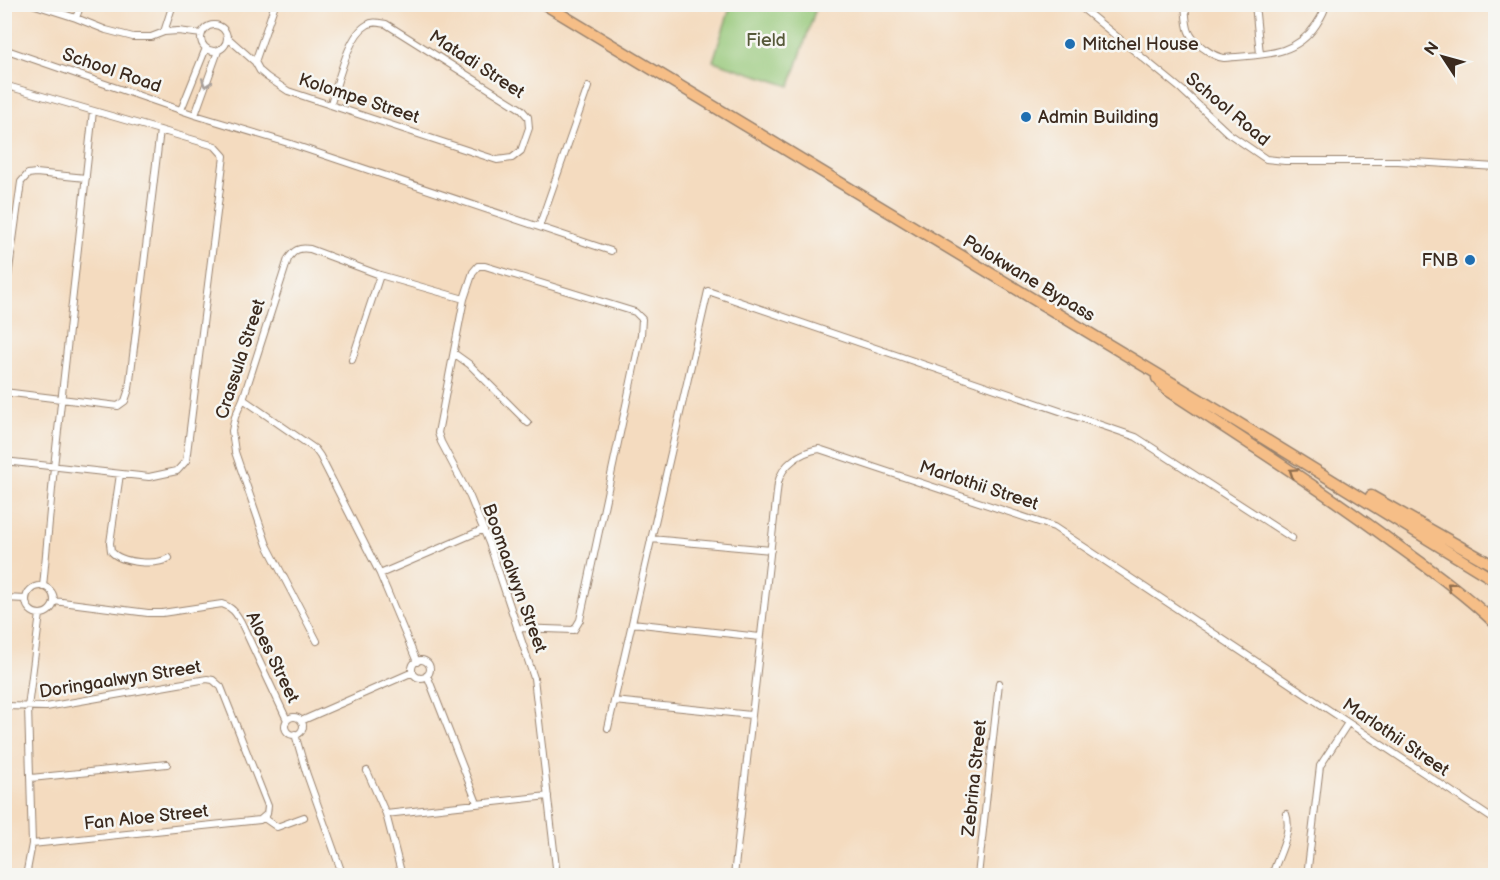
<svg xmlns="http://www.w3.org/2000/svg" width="1500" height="880" viewBox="0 0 1500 880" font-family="'Balsamiq Sans',sans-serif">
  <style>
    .green { fill: #95c778; stroke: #68784b; stroke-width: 1.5 }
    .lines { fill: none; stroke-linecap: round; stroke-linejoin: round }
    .street-casing { stroke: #98826e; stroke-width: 8 }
    .highway-casing { stroke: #98826e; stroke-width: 13 }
    .street { stroke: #fff; stroke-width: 6 }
    .highway { stroke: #f6be87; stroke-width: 10 }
    .oneway { stroke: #a79f9a }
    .oneway2 { stroke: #8f6d4d }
    .poi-dot { fill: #1f6fb2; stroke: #f6f6f2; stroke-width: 2 }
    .labels { text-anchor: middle; stroke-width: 5; stroke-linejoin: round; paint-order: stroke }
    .park-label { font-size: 18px; fill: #565939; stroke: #f6f6f2 }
    .poi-label { font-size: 18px; fill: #3b2a1e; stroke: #f6f6f2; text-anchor: start }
    .street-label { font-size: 18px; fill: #3b2a1e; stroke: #f6f6f2 }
  </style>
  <rect width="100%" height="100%" fill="#f6f6f2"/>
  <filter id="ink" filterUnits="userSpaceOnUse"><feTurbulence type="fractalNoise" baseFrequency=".0167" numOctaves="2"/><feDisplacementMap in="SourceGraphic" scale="12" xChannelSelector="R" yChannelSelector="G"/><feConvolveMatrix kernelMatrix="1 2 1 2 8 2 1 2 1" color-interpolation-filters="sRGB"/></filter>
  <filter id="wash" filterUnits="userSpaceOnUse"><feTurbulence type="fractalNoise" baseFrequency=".008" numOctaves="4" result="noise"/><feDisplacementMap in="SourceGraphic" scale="24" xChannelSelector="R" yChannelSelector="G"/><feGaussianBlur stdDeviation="1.35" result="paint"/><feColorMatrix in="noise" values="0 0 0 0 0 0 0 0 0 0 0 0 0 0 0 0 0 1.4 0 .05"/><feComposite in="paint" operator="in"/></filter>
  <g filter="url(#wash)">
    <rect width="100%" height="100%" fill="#f4dbbf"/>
    <path class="green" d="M731,5H817L790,86L713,61Z"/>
  </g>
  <g filter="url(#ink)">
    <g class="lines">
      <g class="street-casing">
        <path id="street" d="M32,4L76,18L106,30L133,37H151L164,32L178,31L202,34
          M1077,4L1182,90L1228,133L1266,159L1285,161H1398L1496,167
          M1185,4C1187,25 1185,34 1202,47C1209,52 1215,57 1224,58C1259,54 1294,58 1316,25C1320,19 1325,12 1326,4
          M1255,4L1260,54
          M76,18L81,4
          M201 38a13 13 0 1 1 26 0a13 13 0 1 1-26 0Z
          M164,32L173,4
          M228,38L255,62L260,71L267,77L288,91L497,160L512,158L521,151L529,128L528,117L521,109L386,24C379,23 373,21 367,25C348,35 338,83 331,103
          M4,49L195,115L288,143L611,251
          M255,62L275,4
          M4,85L215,146L224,156L186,461L177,471L149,477L4,461
          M181,110L206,48
          M195,115L218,51
          M539,227L588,87
          M4,306L21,182L28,174L36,173L86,178
          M455,354L469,364L528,423
          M352,360L380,275
          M4,392L118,406L125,401L129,389L160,130
          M243,399L315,449L320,456L380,574L417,662
          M120,474L110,543L111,551C120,563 156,566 169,558
          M651,539L771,550
          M380,574L482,530
          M26 600a14 14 0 1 1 28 0a14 14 0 1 1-28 0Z
          M43,587L54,467L93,111
          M4,598L26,599
          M54,601L148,613H162L222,604C232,607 236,613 241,622L287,720
          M632,623L760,637
          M517,628L574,630L580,620L641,335L642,319L635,312L485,266H478L473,272L464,299L438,433L441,442L470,497L489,543L534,678L557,876
          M317,641L267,545L235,452L232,431L235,417L243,399L288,259C294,250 299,247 310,249L380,275L464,299
          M412 669a9 9 0 1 1 18 0a9 9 0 1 1-18 0Z
          M427,675L477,803
          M614,701L751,715
          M4,706L46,707L207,679L213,680L221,687L268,806L267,814L260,820L32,844
          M285 726a9 9 0 1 1 18 0a9 9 0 1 1-18 0Z
          M301,721L413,672
          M608,728L708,291L1136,437L1292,538
          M295,734L306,772L343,876
          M367,771L386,814L402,876
          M31,778L167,764
          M386,814L548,796
          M264,818L277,827L304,817
          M26,876L32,844L28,707L40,614
          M734,876L778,483C782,464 801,452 819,449L1054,527L1496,821
          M978,876L999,683
          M1272,876C1277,857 1293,833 1286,814
          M1307,876L1320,766L1348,723"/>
      </g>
      <g class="highway-casing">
        <path id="highway" d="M544,4L1237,422L1496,581
          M1157,378L1166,389C1242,439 1318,487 1391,541C1427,567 1464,593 1496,624
          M1371,496L1496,567"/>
      </g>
      <use href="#street" class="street"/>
      <use href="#highway" class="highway"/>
    </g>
    <defs><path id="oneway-chevron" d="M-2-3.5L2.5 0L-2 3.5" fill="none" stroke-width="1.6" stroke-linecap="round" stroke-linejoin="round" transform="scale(1.5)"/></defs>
    <use class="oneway" href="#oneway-chevron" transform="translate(206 83) rotate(110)"/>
    <g class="oneway2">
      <use href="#oneway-chevron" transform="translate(1293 472) rotate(-146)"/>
      <use href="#oneway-chevron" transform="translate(1451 586) rotate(-140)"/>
    </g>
  </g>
  <g class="poi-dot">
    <circle cx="1070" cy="44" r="6"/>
    <circle cx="1026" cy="117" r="6"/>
    <circle cx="1470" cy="260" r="6"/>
  </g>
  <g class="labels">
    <g class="park-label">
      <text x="766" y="46">Field</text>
    </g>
    <g class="poi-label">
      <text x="1082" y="50">Mitchel House</text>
      <text x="1038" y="123">Admin Building</text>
      <text x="1458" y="266" text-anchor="end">FNB</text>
    </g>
    <g class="street-label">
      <text transform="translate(477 64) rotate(33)" y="6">Matadi Street</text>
      <text transform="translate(112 70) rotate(19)" y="6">School Road</text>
      <text transform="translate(359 98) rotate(18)" y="6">Kolompe Street</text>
      <text transform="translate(1228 109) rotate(40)" y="6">School Road</text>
      <text transform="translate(1029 278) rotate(31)" y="6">Polokwane Bypass</text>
      <text transform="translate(240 359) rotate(-72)" y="6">Crassula Street</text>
      <text transform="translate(979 485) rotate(18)" y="6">Marlothii Street</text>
      <text transform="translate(515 578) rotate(70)" y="6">Boomaalwyn Street</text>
      <text transform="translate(273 657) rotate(64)" y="6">Aloes Street</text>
      <text transform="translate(120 679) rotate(-9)" y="6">Doringaalwyn Street</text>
      <text transform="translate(1396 737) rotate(34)" y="6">Marlothii Street</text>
      <text transform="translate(974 778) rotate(-84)" y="6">Zebrina Street</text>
      <text transform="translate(146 817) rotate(-6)" y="6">Fan Aloe Street</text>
    </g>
  </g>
  <rect width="1500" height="880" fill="none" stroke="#f6f6f2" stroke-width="24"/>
  <g transform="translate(1443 57) rotate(306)" stroke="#f6f6f2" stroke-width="4.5" paint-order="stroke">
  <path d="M0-4.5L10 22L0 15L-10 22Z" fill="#3b2a1e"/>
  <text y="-9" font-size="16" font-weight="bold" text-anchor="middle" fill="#3b2a1e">N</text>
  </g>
</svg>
